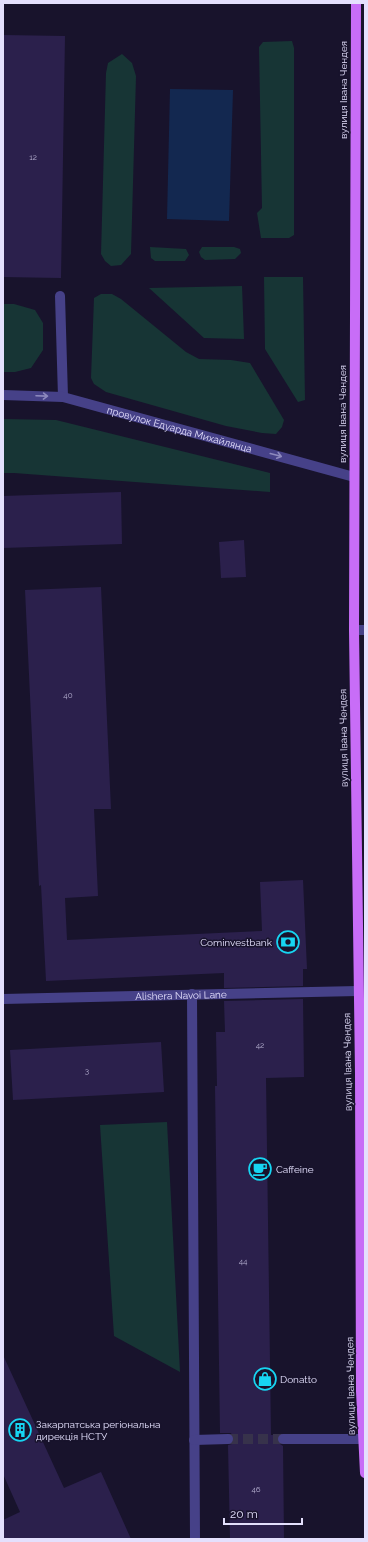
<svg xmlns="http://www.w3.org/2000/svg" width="368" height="1542" viewBox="0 0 368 1542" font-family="Raleway,sans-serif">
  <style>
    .green { fill: #173535 }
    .water { fill: #132850 }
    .building { fill: #2b204c }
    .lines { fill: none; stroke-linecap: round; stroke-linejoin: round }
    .minor-tunnel { stroke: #37324b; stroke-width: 10; stroke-dasharray: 10 5; stroke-linecap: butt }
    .minor { stroke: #464188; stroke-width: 10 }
    .major { stroke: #c86df7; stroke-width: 10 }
    .oneway { stroke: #8d89bd }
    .labels { text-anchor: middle; stroke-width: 3; stroke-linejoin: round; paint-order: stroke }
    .number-label { font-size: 8px; fill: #b6b0d1 }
    .street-label { font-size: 10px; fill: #e4e0fd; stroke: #18132c }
    .poi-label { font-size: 10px; fill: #e4e0fd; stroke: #18132c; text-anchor: start }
  </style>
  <rect width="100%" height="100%" fill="#18132c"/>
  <path class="green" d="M292,41L294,48V235L289,238H261L257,213L262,208L259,47L263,42Z
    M122,54L132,63L136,76L131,254L121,265L111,266L105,261L101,254L106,73L108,63Z
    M150,247L186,249L189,255L185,261H155L151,258Z
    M202,247H234L240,249L241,253L235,259L205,260L201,257L199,252Z
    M264,277H303L305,400L298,402L265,349Z
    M242,286L244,339L204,338L149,288Z
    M101,294H112L121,299L186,352L199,359L231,360L250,363L284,420L282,427L276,434L262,433L226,426L106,392L94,384L91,378L94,298Z
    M3,304H14L35,310L43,323V350L31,368L15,372H3Z
    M3,419L56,420L270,473V492L14,473H3Z
    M167,1122L180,1372L114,1336L100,1125Z"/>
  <path class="water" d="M170,89L233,90L229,221L167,219Z"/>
  <path class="building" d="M3,35L65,36L61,278L3,277Z
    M121,492L122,544L3,548V496Z
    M244,540L246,577L221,578L219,542Z
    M101,587L111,809H94L98,896L65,898L67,940L262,931L260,882L303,880L307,969H303V986L224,988V973L46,981L41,885L39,886L25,590Z
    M303,999L304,1077L266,1078L271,1435H278L277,1442L283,1446L284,1539H230L228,1445L232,1444L234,1439L231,1433H220L215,1086H217L216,1032H225L224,1001Z
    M161,1042L164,1092L13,1100L10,1050Z
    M3,1355L64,1488L101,1472L131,1539H3V1520L20,1512L3,1474Z"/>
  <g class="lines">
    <path class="minor-tunnel" d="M228,1439H283"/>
    <g class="minor">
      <path d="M60,296L63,397"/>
      <path id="s1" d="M3,395L63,397L354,477"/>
      <path d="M354,630H365"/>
      <path d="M192,994L195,1539"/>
      <path id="s2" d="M3,999L358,991"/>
      <path d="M283,1439H363"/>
      <path d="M194,1440L228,1439"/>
    </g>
    <path class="major" d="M356,3L354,630L360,1073L361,1391L365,1473"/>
  </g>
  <defs><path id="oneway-shaft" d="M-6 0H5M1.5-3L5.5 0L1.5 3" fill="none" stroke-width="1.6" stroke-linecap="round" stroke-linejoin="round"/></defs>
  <g class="oneway">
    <use href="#oneway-shaft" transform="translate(42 396) rotate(2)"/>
    <use href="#oneway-shaft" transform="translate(276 455) rotate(15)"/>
  </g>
  <defs>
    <g id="bank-ring" transform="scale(1.15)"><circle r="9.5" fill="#18132c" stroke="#17d5f2" stroke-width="1.5"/><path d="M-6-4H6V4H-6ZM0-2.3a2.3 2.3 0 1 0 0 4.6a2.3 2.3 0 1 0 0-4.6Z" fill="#17d5f2"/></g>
    <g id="cafe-ring" transform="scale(1.15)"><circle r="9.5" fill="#18132c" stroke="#17d5f2" stroke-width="1.5"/><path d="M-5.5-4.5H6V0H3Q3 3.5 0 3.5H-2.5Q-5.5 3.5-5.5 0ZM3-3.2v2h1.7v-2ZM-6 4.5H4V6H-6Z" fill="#17d5f2"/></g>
    <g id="shop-ring" transform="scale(1.15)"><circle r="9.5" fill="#18132c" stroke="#17d5f2" stroke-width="1.5"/><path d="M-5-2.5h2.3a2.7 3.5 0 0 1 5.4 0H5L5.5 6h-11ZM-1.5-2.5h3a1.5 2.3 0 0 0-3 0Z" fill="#17d5f2"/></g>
    <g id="building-ring" transform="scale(1.15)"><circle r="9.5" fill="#18132c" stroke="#17d5f2" stroke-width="1.5"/><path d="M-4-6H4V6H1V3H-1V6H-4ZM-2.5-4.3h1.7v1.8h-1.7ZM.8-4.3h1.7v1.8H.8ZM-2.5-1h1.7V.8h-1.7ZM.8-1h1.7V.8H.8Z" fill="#17d5f2"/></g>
  </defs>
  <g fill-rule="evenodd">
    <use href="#bank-ring" x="288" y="942"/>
    <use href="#cafe-ring" x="260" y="1169"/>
    <use href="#shop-ring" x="265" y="1379"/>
    <use href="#building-ring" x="20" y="1430"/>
  </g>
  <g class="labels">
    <g class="number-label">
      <text x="33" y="160">12</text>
      <text x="68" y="698">40</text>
      <text x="260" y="1048">42</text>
      <text x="87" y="1074">3</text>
      <text x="243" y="1264">44</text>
      <text x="256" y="1492">46</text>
    </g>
    <g class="street-label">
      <text transform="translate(343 90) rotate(-90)" y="4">вулиця Івана Чендея</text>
      <text transform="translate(342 414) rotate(-90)" y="4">вулиця Івана Чендея</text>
      <text dy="4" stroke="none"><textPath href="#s1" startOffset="181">провулок Едуарда Михайлянца</textPath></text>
      <text transform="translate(343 738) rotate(-91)" y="4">вулиця Івана Чендея</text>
      <text dy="4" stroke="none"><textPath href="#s2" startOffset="178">Alishera Navoi Lane</textPath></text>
      <text transform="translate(347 1062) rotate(-91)" y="4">вулиця Івана Чендея</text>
      <text transform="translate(350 1386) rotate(-91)" y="4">вулиця Івана Чендея</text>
    </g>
    <g class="poi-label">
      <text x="272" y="946" text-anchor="end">Cominvestbank</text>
      <text x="276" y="1173">Caffeine</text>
      <text x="280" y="1383">Donatto</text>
      <text x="36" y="1428">Закарпатська регіональна<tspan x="36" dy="12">дирекція НСТУ</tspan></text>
    </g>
  </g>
  <rect width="368" height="1542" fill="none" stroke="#e4e0fd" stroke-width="8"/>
  <path d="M224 1518v6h78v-6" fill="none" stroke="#e4e0fd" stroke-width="2"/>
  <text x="230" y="1518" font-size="12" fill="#e4e0fd" stroke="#18132c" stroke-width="3" paint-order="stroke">20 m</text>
</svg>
